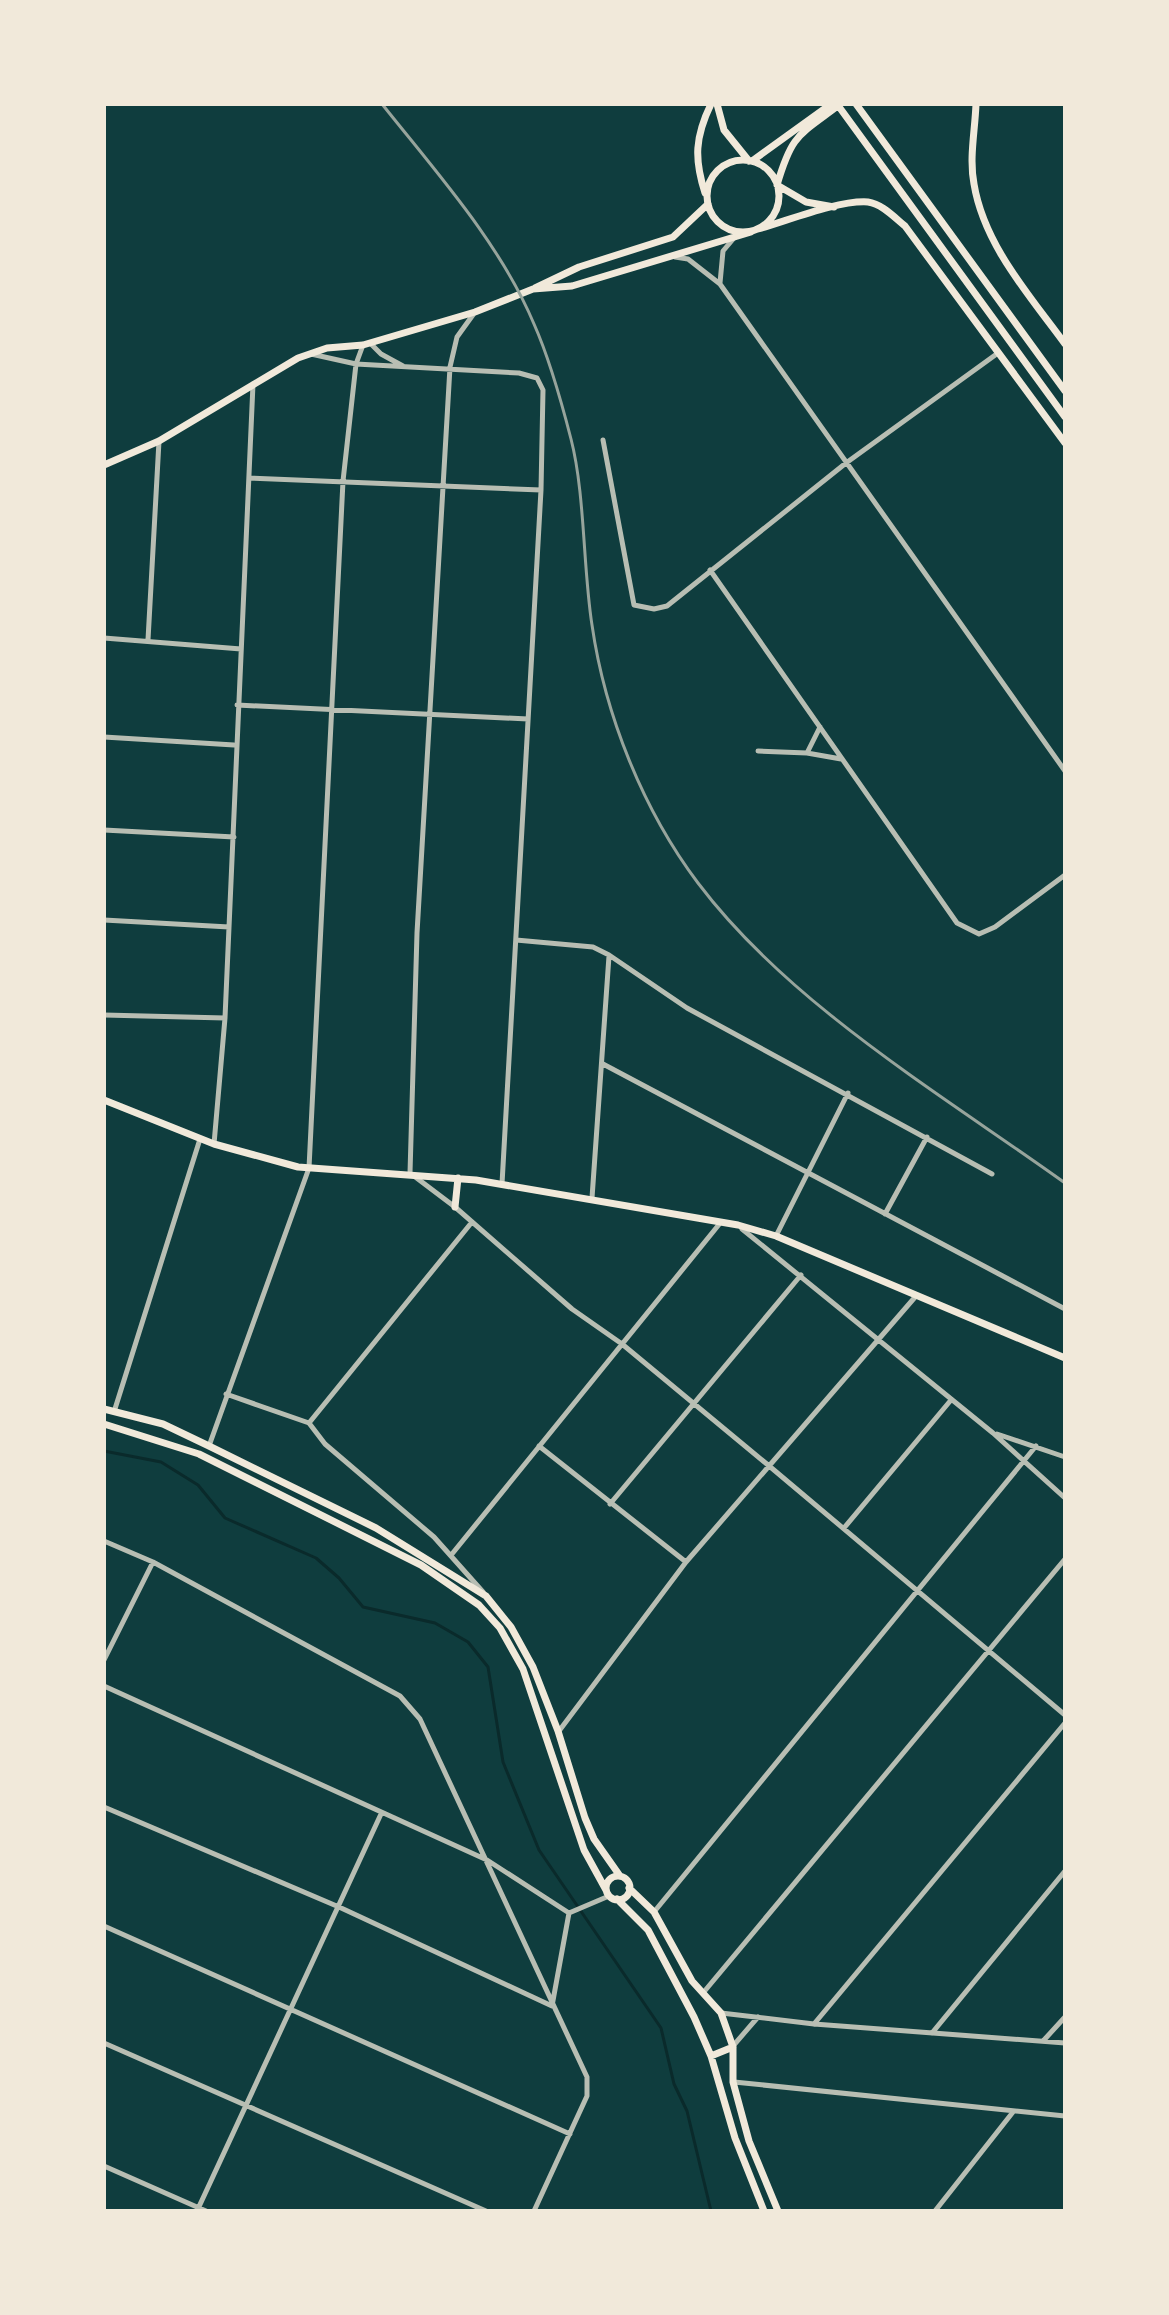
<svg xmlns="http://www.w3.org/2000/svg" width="1169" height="2315" viewBox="0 0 1169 2315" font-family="Commissioner,sans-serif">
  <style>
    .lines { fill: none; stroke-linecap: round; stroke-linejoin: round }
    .stream { stroke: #0a2a2b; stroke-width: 3 }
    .minor { stroke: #b8beb3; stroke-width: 5 }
    .secondary { stroke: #f1e9da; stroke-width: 7 }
    .primary { stroke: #f1e9da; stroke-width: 7 }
    .rail { stroke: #97a49c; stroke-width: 3 }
  </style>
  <rect width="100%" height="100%" fill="#0f3d3e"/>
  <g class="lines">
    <path class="stream" d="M104,1451L161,1462L198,1485L225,1518L316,1558L339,1578L363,1607L435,1623L468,1642L488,1667L503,1762L539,1850L661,2028L674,2084L687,2111L711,2211"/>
    <path class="minor" d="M675,257L688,259L720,284L1065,771
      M720,283L723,251L734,238
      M475,312L457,337L450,367L417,933L410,1173L455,1207L572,1309L622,1344L768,1465L1065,1715
      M370,343L381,354L403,366
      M311,354L356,364L519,373L537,378L543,390L541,490L502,1184
      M603,440L634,605L654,609L667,606L846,463L998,353
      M249,478L541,490
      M710,570L957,923L979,934L995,927L1065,875
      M104,638L241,649
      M148,640L159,441
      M237,705L528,719
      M820,727L807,753L841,759
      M104,737L234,745
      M758,751L807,753
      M104,830L234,837
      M104,920L229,927
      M516,940L593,947L609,955L687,1008L992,1174
      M104,1015L225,1018
      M603,1064L1065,1309
      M214,1144L225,1018L253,384
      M592,1198L609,956
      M885,1214L927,1137
      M472,1222L309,1423L325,1444L434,1537L483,1592
      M742,1229L993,1433L1065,1498
      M776,1236L848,1093
      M226,1394L309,1423
      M114,1412L200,1139
      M997,1434L1065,1457
      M209,1446L309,1168L343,481L356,364L363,345
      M539,1446L686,1562
      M610,1504L801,1275
      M844,1528L951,1400
      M104,1541L153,1562L400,1696L420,1719L587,2077V2096L534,2211
      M452,1554L721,1222
      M104,1660L153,1562
      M104,1686L487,1860L569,1913
      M559,1731L686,1562L916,1296
      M104,1807L339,1907L552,2006L569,1913
      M654,1912L1036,1446
      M569,1913L609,1896
      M104,1926L570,2134
      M703,1993L1065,1559
      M721,2013L814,2024L1065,2043
      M814,2024L1065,1723
      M932,2033L1065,1871
      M1044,2040L1065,2017
      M104,2043L486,2211
      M733,2046L758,2017
      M734,2082L1065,2116
      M104,2166L206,2211
      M197,2211L381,1814
      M935,2211L1013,2112"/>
    <path class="secondary" d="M104,1100L214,1144L298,1167L476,1180L738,1225L776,1236L1065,1358
      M455,1207L458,1178"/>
    <path class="primary" d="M717,104L724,130L749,161
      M837,104L1065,417
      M856,104L1065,391
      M976,104C975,131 969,158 974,184C984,245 1030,296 1065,344
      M707 196a36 36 0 1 1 72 0a36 36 0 1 1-72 0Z
      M752,161L831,104
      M705,193C694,159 695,137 711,104
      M834,207L806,202L777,185C792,134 798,136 839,105
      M758,229C787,221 838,200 868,202C882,204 894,217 905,226L1065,443
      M535,288L579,267L673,237L708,204
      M104,465L159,441L298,358L327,348L363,345L475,312L533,289L572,286L751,232
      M104,1409L163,1424L209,1446L376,1528L486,1596L511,1627L533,1667L558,1731L585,1818L594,1839L620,1876
      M104,1424L199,1454L421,1565L479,1605L500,1628L523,1669L584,1850L606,1890
      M606 1888a12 12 0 1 1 24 0a12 12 0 1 1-24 0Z
      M629,1888L654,1912L692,1981L721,2013L733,2047V2082L749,2141L778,2211
      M617,1899L648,1930L694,2017L711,2056L735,2138L764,2211
      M711,2056L733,2047"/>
    <path class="rail" d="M382,104C436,172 500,243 534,324C550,360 561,400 571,439C585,493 583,568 592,625C605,715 643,810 698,883C790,1005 941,1094 1065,1183"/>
  </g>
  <rect width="1169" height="2315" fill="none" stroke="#f1e9da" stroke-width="212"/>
</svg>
